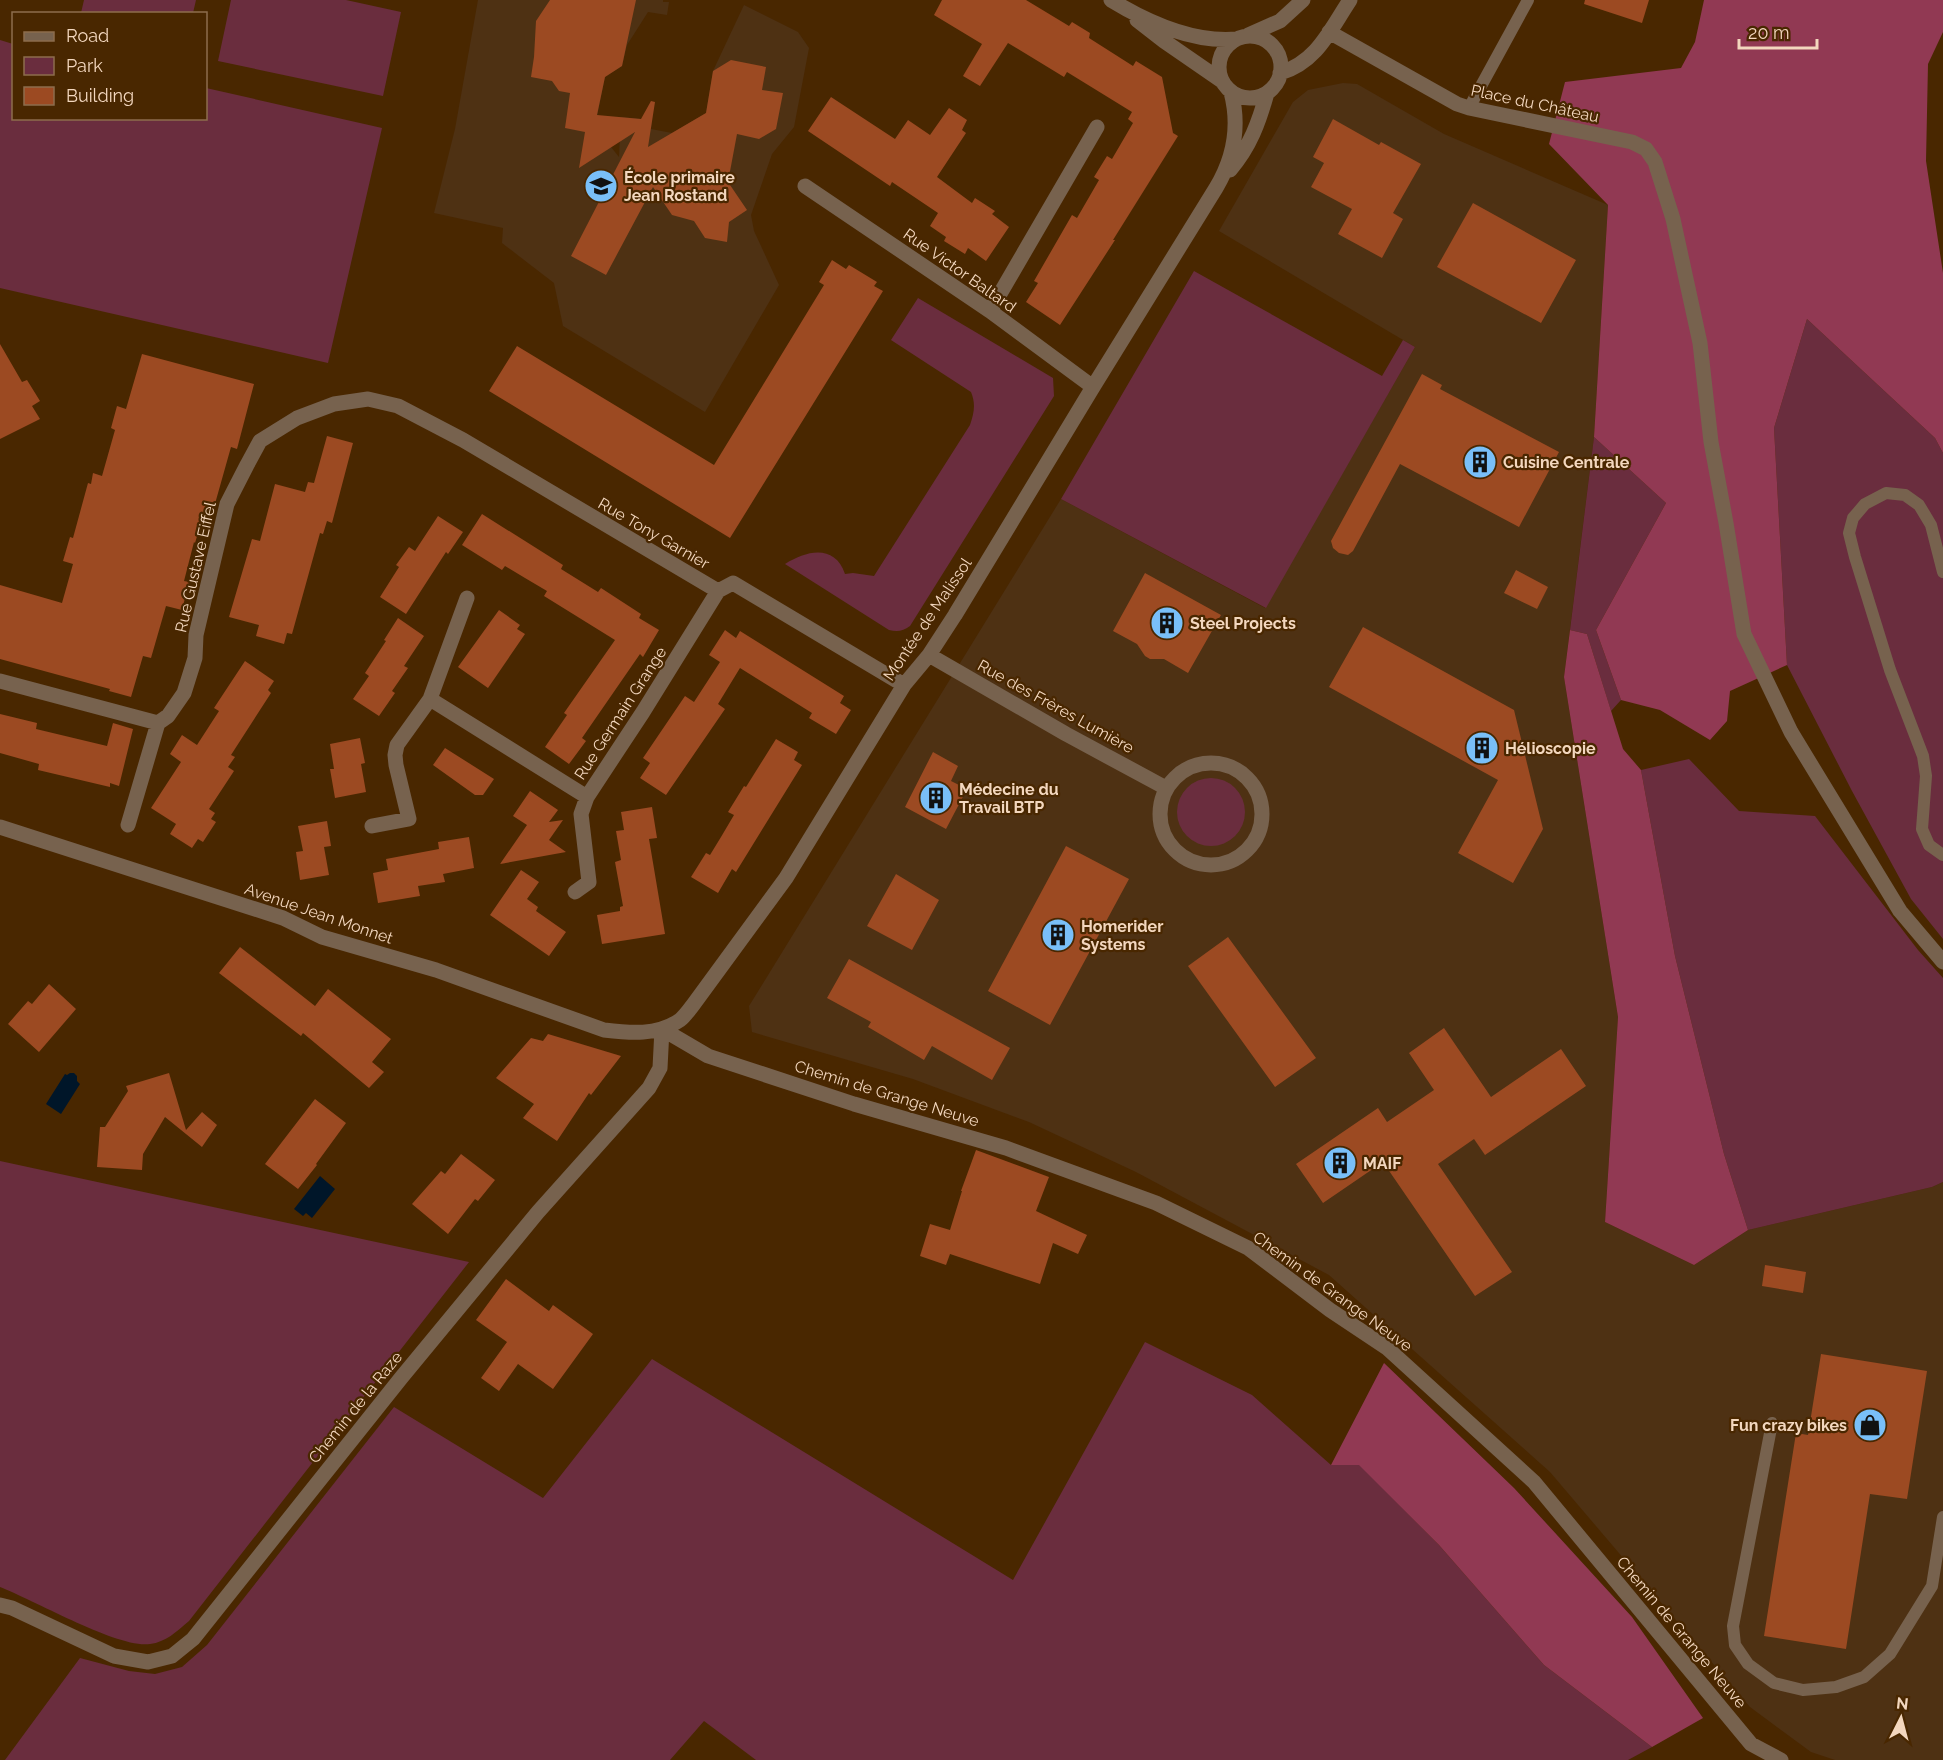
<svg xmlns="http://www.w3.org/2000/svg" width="1943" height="1760" viewBox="0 0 1943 1760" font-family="Raleway,sans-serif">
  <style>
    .built { fill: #4e3113 }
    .green { fill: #6a2d3e }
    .forest { fill: #913953 }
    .water { fill: #001629 }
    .building { fill: #9c4a22 }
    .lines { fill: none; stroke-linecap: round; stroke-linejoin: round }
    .service { stroke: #77624e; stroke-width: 12 }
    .minor { stroke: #77624e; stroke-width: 15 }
    .labels { text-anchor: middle; stroke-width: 4.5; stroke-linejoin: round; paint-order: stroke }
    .street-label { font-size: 16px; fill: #f3d7be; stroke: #492700 }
    .poi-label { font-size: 16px; font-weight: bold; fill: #f3d7be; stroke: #492700; text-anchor: start }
  </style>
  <rect width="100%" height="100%" fill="#492700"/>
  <path class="built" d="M478,0H663V2H669L667,15L648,12L627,45L622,66L605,77L595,127L619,157L621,117L652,120L651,129L672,133L706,113L713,71L744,5L798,32L809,48L794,127L772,154L751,215L754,231L779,285L705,412L563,326L554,283L502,243L503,228L434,213L455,129Z
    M1343,83L1357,84L1444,134L1608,205L1594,437L1564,677L1618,1017L1605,1222L1694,1265L1748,1230L1932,1187L1943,1182V1760H1835L1811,1752L1750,1707L1550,1472L1329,1275L1136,1172L1029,1122L913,1079L752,1032L749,1006L1061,499L1265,608L1415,347L1219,231L1293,102L1308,90Z"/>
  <path class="green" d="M84,0H196L193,13H81Z
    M231,0H346L401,12L383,96L218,61Z
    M0,40L13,44L14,118H206V88L382,128L328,363L0,288Z
    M1194,271L1382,376L1403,340L1415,347L1266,608L1061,499Z
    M918,298L1053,378L1054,396L910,626C903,631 898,632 889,630L785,564C807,550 835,544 845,574L853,573L874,576L970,425C974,413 976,404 971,392L891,340Z
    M1807,319L1935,438L1943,453V939L1911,899L1852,791L1787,665L1774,428Z
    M1594,437L1666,503L1596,630L1621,700L1611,711L1587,634L1570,630Z
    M1689,759L1739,811L1815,816L1918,950L1943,978V1182L1932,1187L1748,1230L1724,1154L1675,956L1641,770Z
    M1177 812a34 34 0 1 1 68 0a34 34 0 1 1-68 0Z
    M0,1161L469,1262L189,1621C176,1632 166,1642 150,1644C119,1649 34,1600 0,1587Z
    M1145,1342L1252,1395L1331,1465L1359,1464L1439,1545L1544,1665L1652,1747L1628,1760H756L704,1721L670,1760H5L80,1658L129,1671L155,1674L182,1667L207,1645L394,1407L543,1498L652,1359L1013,1580Z"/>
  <path class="forest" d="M1704,0H1943V32L1928,64L1926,161L1943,273V453L1935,438L1807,319L1774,428L1787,665L1730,691L1727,721L1710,740L1660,710L1621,700L1596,630L1666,503L1594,437L1608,205L1549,144L1565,82L1681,68L1695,42Z
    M1570,630L1587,634L1623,749L1641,770L1675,956L1724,1154L1748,1230L1694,1265L1605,1222L1618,1017L1564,677Z
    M1384,1363L1514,1488L1632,1617L1703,1718L1652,1747L1544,1665L1439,1545L1359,1465H1331Z"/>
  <path class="water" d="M70,1073H74L77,1076V1081L80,1084L61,1114L46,1104L65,1074L67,1075Z
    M320,1176L335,1189L312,1218L306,1213L303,1216L294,1209Z"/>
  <path class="building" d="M550,0H636L622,66L605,77L597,115L641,119L651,101L655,102L648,147L706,113L713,71L731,60L766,67L762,90L783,93L776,129L759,139L737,134L728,182L747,210L729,222L727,242L705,238L694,221L672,215L653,187L606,275L571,256L635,132L579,168L585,132L565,128L570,93L559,91L552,81L531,77L534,57L536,21Z
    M942,0H1026L1069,26L1072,22L1090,33L1089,38L1133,66L1136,61L1162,77L1173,133L1178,136L1113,240H1115L1060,325L1026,302L1038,283L1034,281L1072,215L1077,218L1099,180L1094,177L1107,156L1112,159L1133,123L1128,119L1132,112L1067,72L1064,77L1008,43L980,86L963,76L982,44L934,15Z
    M1585,0H1649L1642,23L1584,4Z
    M831,97L895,139L908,120L930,135L949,108L967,120L962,130L966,133L937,177L972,203L975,198L995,211L992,214L1009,227L986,261L968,248L965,254L944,241L946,237L930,226L938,213L892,182L890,186L808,131Z
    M1333,119L1379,145L1381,142L1421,164L1393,213L1403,219L1382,258L1338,234L1352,209L1311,187L1324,163L1313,157Z
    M1473,203L1576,260L1541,323L1437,267Z
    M832,260L846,269L849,265L877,282L874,286L883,291L730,538L489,391L517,346L714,465L824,285L819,282Z
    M0,344L22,382L27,380L40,401L32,406L40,419L0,439Z
    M142,354L254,384L237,449L231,447L211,518L203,516L195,543L194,542L184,581L189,582L182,610L166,606L151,658L143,656L131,697L109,691L110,689L0,659V585L62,603L73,564L63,561L70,537L73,538L88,483L91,484L93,473L102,476L115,430L111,428L117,406L126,409Z
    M1422,374L1442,385L1440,389L1559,452L1519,527L1400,464L1353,551L1348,555L1339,553L1333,548L1331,541Z
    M327,436L353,443L332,523L327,521L323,534L320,533L292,634L287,633L284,644L256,636L259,625L229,617L252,539L260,541L275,484L305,492L308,482L314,483Z
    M482,514L563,565L561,569L598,592L601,588L641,614L639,618L659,630L643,657L640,654L582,738L586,741L569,764L545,747L567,715L564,713L615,640L544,596L547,591L525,578L505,566L502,570L462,545Z
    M438,516L463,532L448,554L446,552L406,614L380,597L399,567L396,565L409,547L415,551Z
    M1516,570L1548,587L1537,609L1504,593Z
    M1145,573L1221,615L1188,673L1164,659H1150L1145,656L1137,644L1113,631Z
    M499,610L520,625L517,629L525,634L488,688L458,667Z
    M398,618L424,636L404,666L408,668L392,691L395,693L379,716L353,699L369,676L365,673L386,641L384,640Z
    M1363,627L1514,710L1543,829L1513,883L1458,853L1498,780L1329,687Z
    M725,630L736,638L740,631L844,696L840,703L851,710L836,734L809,718L812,713L740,668L718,704L725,709L666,795L640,778L650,763L643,758L685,696L694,702L720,662L709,655Z
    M245,661L274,681L268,690L271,693L231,755L235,757L228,767L234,771L209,809L215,813L211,819L216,822L203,842L198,839L192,848L170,834L176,824L151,808L181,762L170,754L182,735L197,745L219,711L214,708Z
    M0,714L37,723L36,729L107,746L113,723L133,729L119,786L110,783V787L38,770L39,764L0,753Z
    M360,738L365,763L361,764L366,792L335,798L330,769H334L330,744Z
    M776,739L798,752L794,760L802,765L736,872L732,869L718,893L691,877L706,853L710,855L721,837L734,815L728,812L744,786L746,787Z
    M445,748L494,779L483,795H475L433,765Z
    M933,752L958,766L951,781L967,789L946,829L905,807Z
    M530,791L558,810L549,822L563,820L549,840L566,852L500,864L527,825L513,816Z
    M652,807L657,838L649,839L665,934L602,944L597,915L620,911V907L623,906L615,862L621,860L616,831L624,830L621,812Z
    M327,821L331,846L324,847L329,875L300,880L296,852L303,851L298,826Z
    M469,837L474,868L443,874L445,882L418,886L420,896L378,903L373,873L388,870L386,859L439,849L438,842Z
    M1066,846L1129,879L1050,1025L988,991Z
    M521,870L539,882L527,899L538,907L536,911L566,932L549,956L490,915Z
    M896,874L939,900L912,950L867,926Z
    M1228,937L1316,1058L1275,1087L1188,966Z
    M240,947L315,1006L328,989L391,1039L372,1062L384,1072L369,1088L303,1033L301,1036L219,973Z
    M849,959L1010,1048L992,1080L932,1046L924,1060L868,1027L871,1022L827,998Z
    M49,984L76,1009L39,1052L8,1024L28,1001L32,1004Z
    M1444,1028L1491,1097L1561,1049L1586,1086L1485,1155L1474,1139L1438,1164L1512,1272L1475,1296L1383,1162L1323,1203L1296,1164L1378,1108L1387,1122L1434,1090L1409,1053Z
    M548,1034L621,1056L591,1095L589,1093L557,1141L523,1118L534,1104L496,1078L531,1038L543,1041Z
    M169,1073L186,1130L202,1112L217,1125L202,1147L165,1117L143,1154L142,1170L97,1167L100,1127H105L128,1091L126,1086Z
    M315,1099L346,1123L316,1164L317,1165L298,1189L265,1164Z
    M976,1150L1049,1177L1036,1211L1087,1235L1078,1254L1053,1243L1040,1284L950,1254L946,1265L920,1256L930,1224L950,1230L962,1191H961Z
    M461,1154L495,1180L478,1201L475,1199L448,1234L412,1204L441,1171L445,1174Z
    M1765,1265L1806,1272L1803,1293L1762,1286Z
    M506,1279L549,1311L553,1305L593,1334L553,1389L518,1364L499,1391L481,1378L507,1342L476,1320Z
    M1821,1354L1927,1371L1907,1499L1870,1494L1846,1649L1764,1636L1796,1433L1808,1435Z"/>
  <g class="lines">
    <path class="service" d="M1469,108L1528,0
      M1943,572L1931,525L1919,505L1905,495L1886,493L1865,504L1853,518L1849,533L1855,557L1890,670L1923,756L1926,776L1922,829L1929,845L1943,855
      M1772,1423L1733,1626L1735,1645L1748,1664L1774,1683L1803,1690L1836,1687L1864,1677L1890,1654L1932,1586L1943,1517"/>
    <path class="minor" d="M1111,0C1147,22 1194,43 1237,39
      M1137,20L1164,41L1222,81
      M1329,32L1457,104L1469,108L1632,142L1646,149L1655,162L1673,219L1700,343L1711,442L1726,523L1744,634L1791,732L1900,911L1943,962
      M1248,35L1280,21L1303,0
      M1219 67a31 31 0 1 1 62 0a31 31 0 1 1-62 0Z
      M1280,73C1317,62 1330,30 1350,0
      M1230,170C1250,147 1259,122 1267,93
      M805,186L990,311L1093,387
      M990,311L1097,127
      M929,655L1066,734L1166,788
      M0,681L158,723
      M430,699L587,797
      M1160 814a51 51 0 1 1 102 0a51 51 0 1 1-102 0Z
      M128,825L158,723L168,716L184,693L195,658L196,635L227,504L247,465L260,441L297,418L334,404L368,399L398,406L463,440L718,591L733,583L904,685
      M372,826L409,819L396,765L395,755L397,745L430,699L467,598
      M0,827L283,918L322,937L436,970L604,1030C629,1033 658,1036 680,1020C685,1016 689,1010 693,1005L786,878L904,685L929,655L955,615L1093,387L1216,188C1234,158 1240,126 1231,92
      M575,892L589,882L581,814L587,797L643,712L718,591
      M662,1029L708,1056L854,1104L1006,1148L1156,1203L1248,1248L1330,1310L1387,1348L1534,1482L1751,1744L1781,1760
      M0,1605L12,1608L114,1656L148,1662L172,1656L193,1639L401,1378L538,1212L649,1088L660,1068L662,1029"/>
  </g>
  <defs>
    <g id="school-disc" transform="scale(1.725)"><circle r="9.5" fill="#79bff8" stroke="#492700"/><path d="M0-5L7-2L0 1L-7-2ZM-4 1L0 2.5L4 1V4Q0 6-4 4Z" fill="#111"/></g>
    <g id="building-disc" transform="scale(1.725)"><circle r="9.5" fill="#79bff8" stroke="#492700"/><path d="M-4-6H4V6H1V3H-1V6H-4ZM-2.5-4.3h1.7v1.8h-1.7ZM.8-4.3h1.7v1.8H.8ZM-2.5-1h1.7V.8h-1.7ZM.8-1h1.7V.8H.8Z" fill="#111"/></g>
    <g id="shop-disc" transform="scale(1.725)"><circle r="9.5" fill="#79bff8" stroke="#492700"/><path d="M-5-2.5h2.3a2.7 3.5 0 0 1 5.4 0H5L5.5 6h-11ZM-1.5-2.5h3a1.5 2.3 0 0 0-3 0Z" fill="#111"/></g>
  </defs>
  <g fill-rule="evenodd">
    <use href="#school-disc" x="601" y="186"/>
    <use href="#building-disc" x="1480" y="462"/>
    <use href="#building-disc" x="1167" y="623"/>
    <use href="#building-disc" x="1482" y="748"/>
    <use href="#building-disc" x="936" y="798"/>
    <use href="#building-disc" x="1058" y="935"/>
    <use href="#building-disc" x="1340" y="1163"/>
    <use href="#shop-disc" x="1870" y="1425"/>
  </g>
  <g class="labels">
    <g class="street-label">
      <text transform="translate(1535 103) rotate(12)" y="6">Place du Château</text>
      <text transform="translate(960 270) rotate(35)" y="6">Rue Victor Baltard</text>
      <text transform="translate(654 533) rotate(30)" y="6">Rue Tony Garnier</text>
      <text transform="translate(195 567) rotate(-77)" y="6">Rue Gustave Eiffel</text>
      <text transform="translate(927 619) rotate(-56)" y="6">Montée de Malissol</text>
      <text transform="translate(1056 706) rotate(29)" y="6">Rue des Frères Lumière</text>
      <text transform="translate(620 713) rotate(-57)" y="6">Rue Germain Grange</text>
      <text transform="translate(319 913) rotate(19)" y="6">Avenue Jean Monnet</text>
      <text transform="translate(887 1093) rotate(17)" y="6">Chemin de Grange Neuve</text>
      <text transform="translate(1333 1291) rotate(36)" y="6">Chemin de Grange Neuve</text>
      <text transform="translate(355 1407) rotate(-51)" y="6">Chemin de la Raze</text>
      <text transform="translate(1682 1632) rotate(50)" y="6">Chemin de Grange Neuve</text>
    </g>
    <g class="poi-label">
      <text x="624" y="183">École primaire<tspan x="624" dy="18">Jean Rostand</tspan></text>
      <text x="1503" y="468">Cuisine Centrale</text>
      <text x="1190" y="629">Steel Projects</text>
      <text x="1505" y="754">Hélioscopie</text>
      <text x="959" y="795">Médecine du<tspan x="959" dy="18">Travail BTP</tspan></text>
      <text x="1081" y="932">Homerider<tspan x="1081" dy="18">Systems</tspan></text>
      <text x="1363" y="1169">MAIF</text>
      <text x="1847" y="1431" text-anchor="end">Fun crazy bikes</text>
    </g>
  </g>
  <rect x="12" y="12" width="195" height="108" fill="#492700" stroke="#8d6d4c" stroke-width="1.5"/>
  <rect x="24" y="32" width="30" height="9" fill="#77624e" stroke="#8d6d4c" stroke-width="1.5"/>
  <text x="66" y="42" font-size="18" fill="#f3d7be">Road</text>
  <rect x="24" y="57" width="30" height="18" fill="#6a2d3e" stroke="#8d6d4c" stroke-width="1.5"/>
  <text x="66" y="72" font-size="18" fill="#f3d7be">Park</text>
  <rect x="24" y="87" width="30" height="18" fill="#9c4a22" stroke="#8d6d4c" stroke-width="1.5"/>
  <text x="66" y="102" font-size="18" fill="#f3d7be">Building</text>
  <g transform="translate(1901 1718) rotate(6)" stroke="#492700" stroke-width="4.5" paint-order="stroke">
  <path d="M0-4.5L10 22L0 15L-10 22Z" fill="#f3d7be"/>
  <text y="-9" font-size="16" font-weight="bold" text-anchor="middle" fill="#f3d7be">N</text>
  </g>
  <path d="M1739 39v9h78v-9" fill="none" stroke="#f3d7be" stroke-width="3"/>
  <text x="1748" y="39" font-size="18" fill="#f3d7be" stroke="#492700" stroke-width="4.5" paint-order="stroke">20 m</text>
</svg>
